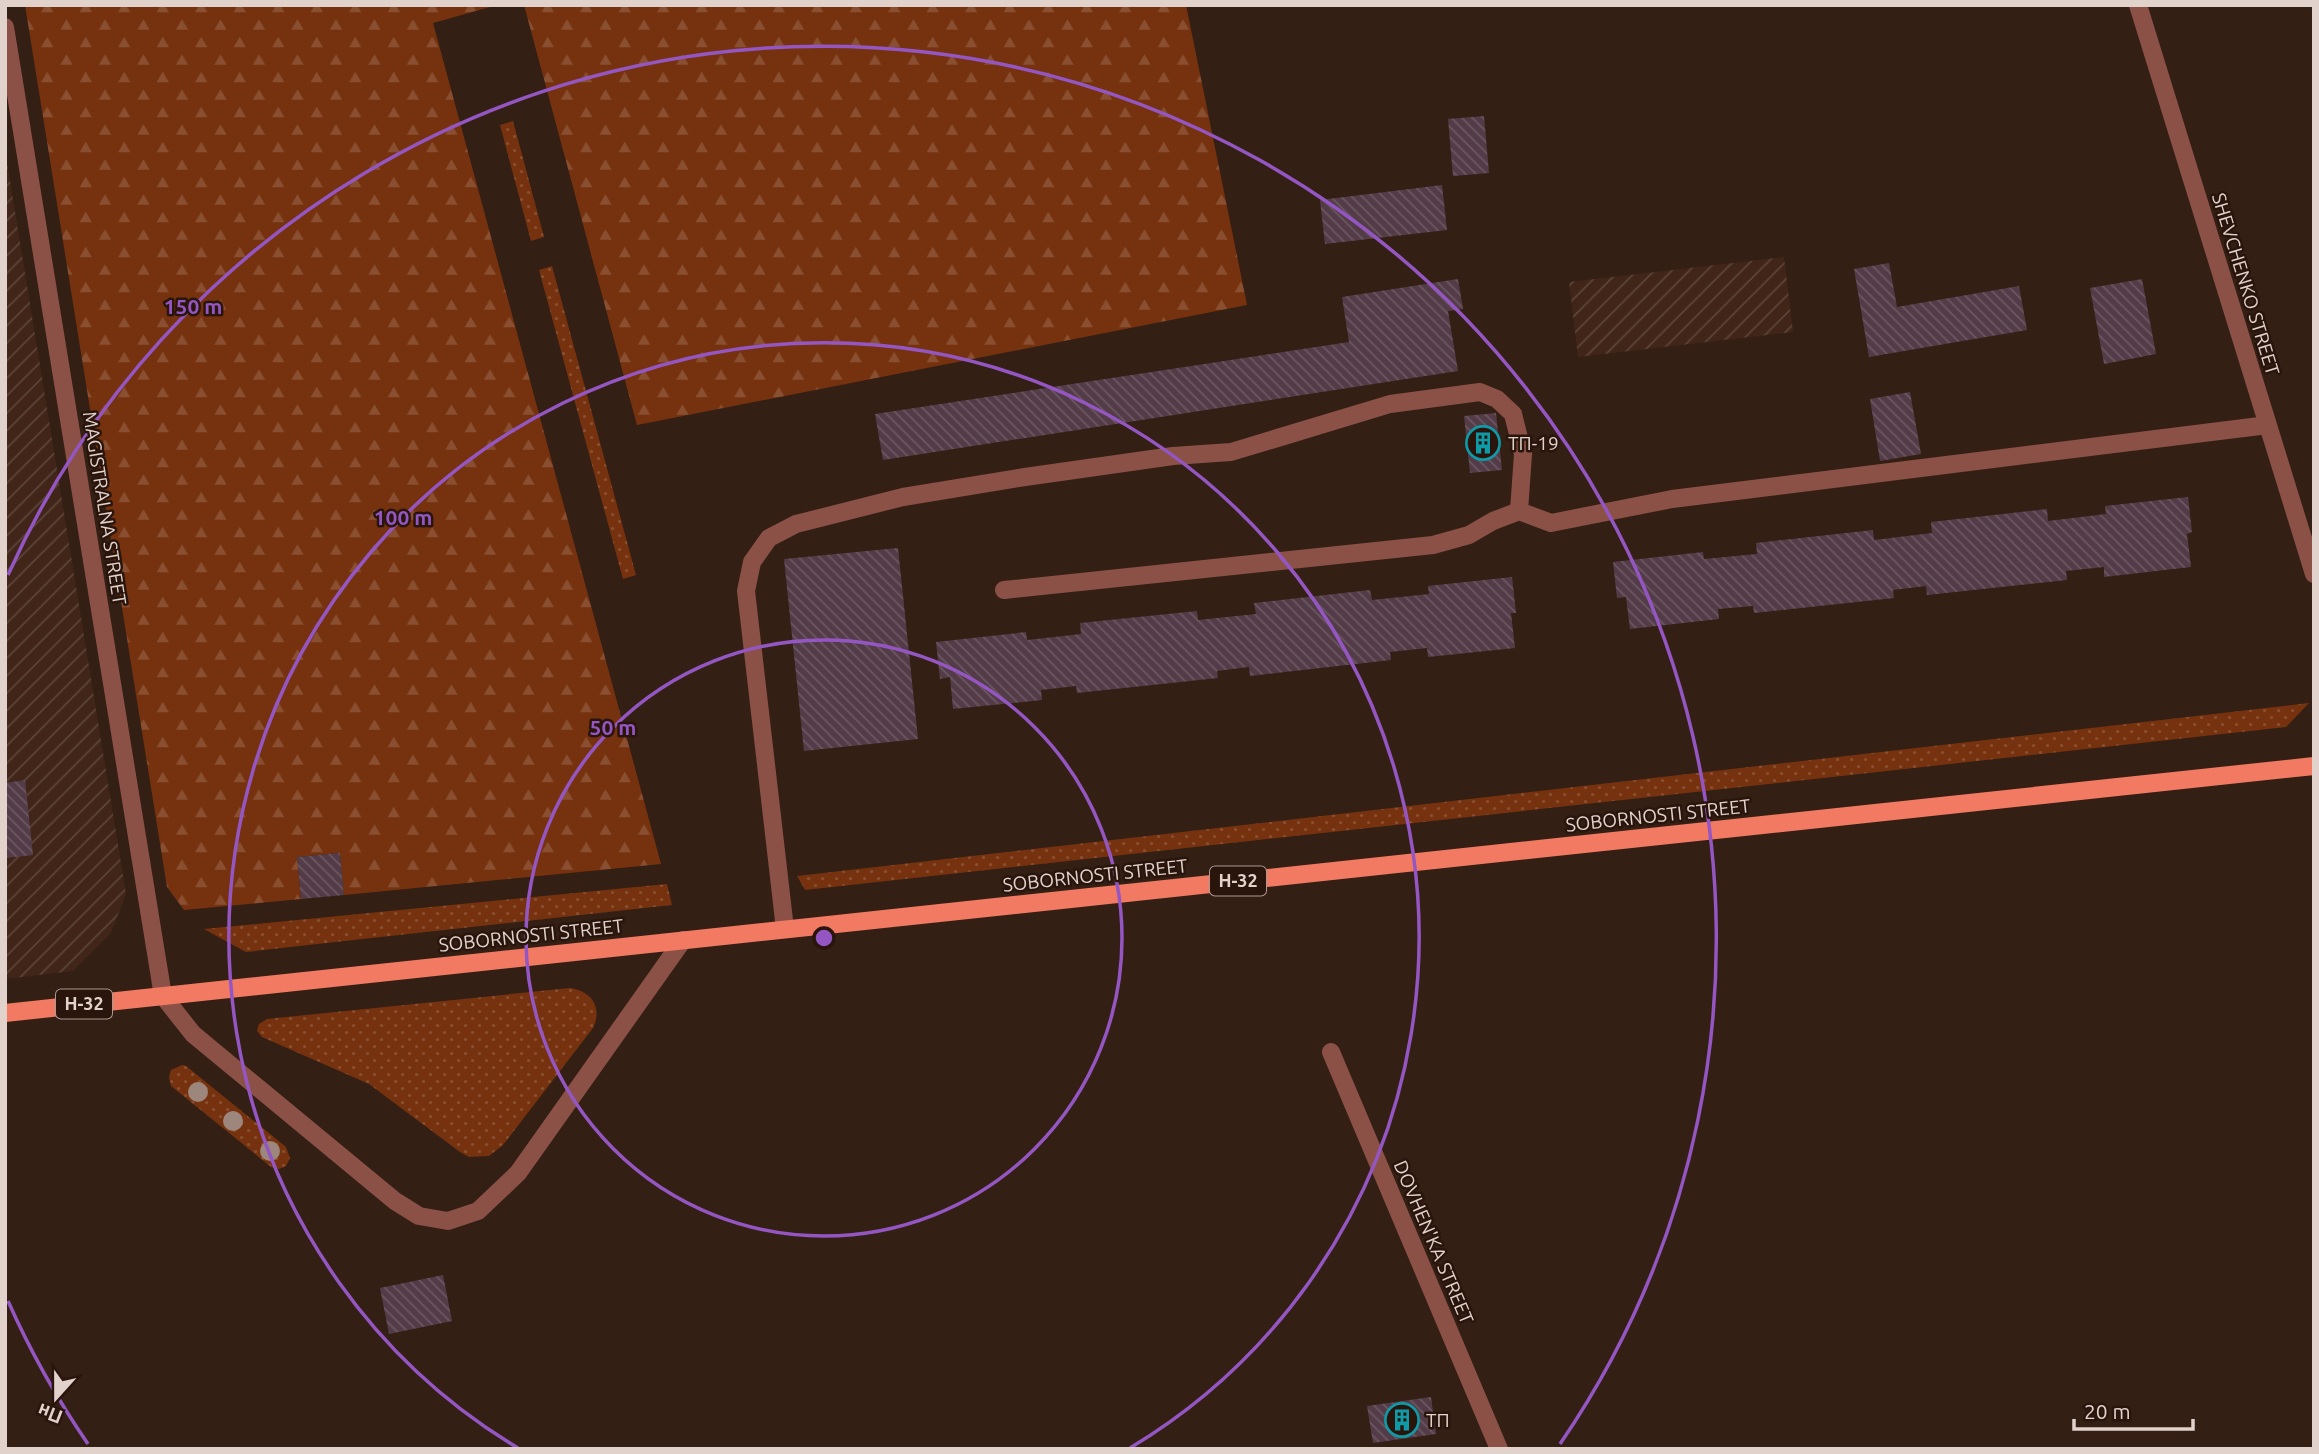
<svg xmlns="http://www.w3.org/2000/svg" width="2319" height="1454" viewBox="0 0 2319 1454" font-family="Ubuntu,sans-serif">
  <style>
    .industrial { fill: url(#industrial-furrows) }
    .grass { fill: url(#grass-dots) }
    .forest { fill: url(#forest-firs) }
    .building { fill: url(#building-back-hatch) }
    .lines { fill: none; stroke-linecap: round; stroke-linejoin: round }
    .minor { stroke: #8c5146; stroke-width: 18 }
    .major { stroke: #f27a63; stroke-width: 18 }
    .tree { fill: #9d867c }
    .ring { fill: none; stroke: #9456c2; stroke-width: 3.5 }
    .labels { text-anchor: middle; stroke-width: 5; stroke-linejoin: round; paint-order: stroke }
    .shield { fill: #2a150c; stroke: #aa9992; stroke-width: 2 }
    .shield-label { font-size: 18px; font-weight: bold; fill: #e1d2cb }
    .street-label { font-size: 19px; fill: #e1d2cb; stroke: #2a150c }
    .poi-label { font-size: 19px; fill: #e1d2cb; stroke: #2a150c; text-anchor: start }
    .centre { fill: #9456c2; stroke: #2a150c; stroke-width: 3.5 }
    .ring-label { font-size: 21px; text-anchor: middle; font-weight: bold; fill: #9456c2; stroke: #2a150c; stroke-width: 5; stroke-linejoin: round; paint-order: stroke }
  </style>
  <defs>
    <pattern id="industrial-furrows" width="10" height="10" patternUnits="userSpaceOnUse" patternTransform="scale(1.75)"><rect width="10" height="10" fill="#412519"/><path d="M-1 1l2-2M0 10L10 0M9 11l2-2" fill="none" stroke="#5c4439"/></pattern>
    <pattern id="grass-dots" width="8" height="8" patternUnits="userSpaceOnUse" patternTransform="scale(1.75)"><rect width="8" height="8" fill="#76320e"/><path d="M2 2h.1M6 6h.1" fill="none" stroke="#894f30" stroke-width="1.8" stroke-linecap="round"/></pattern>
    <pattern id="forest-firs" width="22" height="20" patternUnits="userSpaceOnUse" patternTransform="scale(1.75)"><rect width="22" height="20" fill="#76320e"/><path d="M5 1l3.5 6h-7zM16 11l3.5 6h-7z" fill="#894f30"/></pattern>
    <pattern id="building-back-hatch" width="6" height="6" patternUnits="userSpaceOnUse" patternTransform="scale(1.75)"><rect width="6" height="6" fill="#533c48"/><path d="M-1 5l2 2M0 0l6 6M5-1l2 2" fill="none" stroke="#6b5761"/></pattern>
  </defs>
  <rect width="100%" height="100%" fill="#341f15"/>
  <path class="industrial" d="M5,150L126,894L111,933L73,971L5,979Z
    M1784,257L1793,332L1578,357L1569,282Z"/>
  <path class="grass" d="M513,121L544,237L531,241L500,125Z
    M552,266L636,575L623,579L539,270Z
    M2309,703L2286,727L805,890L797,876Z
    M667,884L672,905L246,952L204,929Z
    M570,988C591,991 603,1007 593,1028L503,1145L489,1156L469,1157L460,1152L369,1084L262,1037L257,1031L259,1024L267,1019Z
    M182,1065L186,1066L286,1147L290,1158L286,1166L279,1169L271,1167L171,1086L169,1077L171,1070Z"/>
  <path class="forest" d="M25,5H497L433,23L661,864L344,895L340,853L297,857L301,899L184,910L167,887Z
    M524,5H1186L1247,305L637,425Z"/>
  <path class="building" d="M1484,116L1489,173L1453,176L1448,119Z
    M1442,185L1447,230L1325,244L1320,200Z
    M1889,263L1897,307L2019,286L2027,330L1869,357L1854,269Z
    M1458,279L1463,309L1448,311L1458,371L883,460L875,414L1349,342L1342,297Z
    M2142,279L2156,354L2104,364L2090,288Z
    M1910,392L1921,454L1880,461L1870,399Z
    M1496,413L1502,470L1470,473L1464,416Z
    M2188,497L2192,532L2187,534L2191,567L2104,577V567L2066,571L2067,580L1927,595L1926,586L1893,590L1894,598L1754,613L1753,606L1718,609L1719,619L1630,629L1626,597L1617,598L1613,562L1703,552L1704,559L1757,554L1756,543L1873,530L1874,540L1932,533L1931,522L2047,509L2048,521L2106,514L2105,506Z
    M898,548L918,739L804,751L784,559Z
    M1512,577L1516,613H1511L1515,648L1428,657L1427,648L1390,652L1391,660L1250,676L1249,667L1217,671L1218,678L1077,693L1076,686L1041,690L1042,700L953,709L950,677L940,679L936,642L1026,632L1027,640L1081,634L1080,623L1197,611L1198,620L1256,614L1254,603L1370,590L1372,600L1429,594L1428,586Z
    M25,780L33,855L5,858V783Z
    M340,853L344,895L301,899L297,857Z
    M443,1275L452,1321L389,1334L380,1288Z
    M1431,1397L1436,1434L1373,1443L1367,1406Z"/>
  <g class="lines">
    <path class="minor" d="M2138,5L2314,574
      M5,27L163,996L193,1034L395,1201L419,1216L448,1221L478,1211L518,1173L683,940
      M1004,590L1433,545L1469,535L1493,521L1519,511L1551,523L1672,499L2268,425
      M785,929L746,591L752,562L769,538L796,524L903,497L1025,477L1173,456L1231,452L1390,404L1480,392L1497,399L1513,414L1523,454L1519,511
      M1331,1052L1499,1449"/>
    <path class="major" d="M5,1013L2314,766"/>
  </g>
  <g class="tree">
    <circle cx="198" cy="1092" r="10"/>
    <circle cx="233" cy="1121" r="10"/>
    <circle cx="270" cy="1151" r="10"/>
  </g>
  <g class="ring">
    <circle cx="824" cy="938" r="298"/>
    <path d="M518 1448A595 595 0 1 1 1130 1448"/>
    <path d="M88 1444A893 893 0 0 1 8 1301M8 575A893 893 0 1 1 1560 1444"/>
  </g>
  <defs>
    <g id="building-ring" transform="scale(1.75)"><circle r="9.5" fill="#2a150c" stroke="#0f9aa8" stroke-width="1.5"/><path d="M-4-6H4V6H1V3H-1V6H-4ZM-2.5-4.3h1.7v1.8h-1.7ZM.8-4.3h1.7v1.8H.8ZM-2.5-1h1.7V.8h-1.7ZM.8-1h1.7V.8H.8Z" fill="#0f9aa8"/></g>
  </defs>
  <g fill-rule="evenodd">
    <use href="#building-ring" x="1483" y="443"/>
    <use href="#building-ring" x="1402" y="1420"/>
  </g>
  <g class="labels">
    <g class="shield">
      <rect x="1210" y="866.5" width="56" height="29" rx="5"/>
      <rect x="56" y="989.5" width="56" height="29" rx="5"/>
    </g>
    <g class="shield-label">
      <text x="1238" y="887">Н-32</text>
      <text x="84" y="1010">Н-32</text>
    </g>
    <g class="street-label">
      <text transform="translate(2246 284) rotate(73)" y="7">SHEVCHENKO STREET</text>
      <text transform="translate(105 508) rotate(81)" y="7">MAGISTRALNA STREET</text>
      <text transform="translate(1658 815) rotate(-6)" y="7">SOBORNOSTI STREET</text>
      <text transform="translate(1095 875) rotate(-6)" y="7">SOBORNOSTI STREET</text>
      <text transform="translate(531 935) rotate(-6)" y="7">SOBORNOSTI STREET</text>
      <text transform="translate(1434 1242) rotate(67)" y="7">DOVHEN'KA STREET</text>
    </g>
    <g class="poi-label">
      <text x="1508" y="450">ТП-19</text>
      <text x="1426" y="1427">ТП</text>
    </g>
  </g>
  <circle cx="824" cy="938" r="10" class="centre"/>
  <g class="ring-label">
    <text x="193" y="314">150 m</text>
    <text x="403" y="525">100 m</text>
    <text x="613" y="735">50 m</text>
  </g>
  <rect width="2319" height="1454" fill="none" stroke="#e1d2cb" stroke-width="14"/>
  <g transform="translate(56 1398) rotate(201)" stroke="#2a150c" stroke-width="5" paint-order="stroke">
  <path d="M0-5L12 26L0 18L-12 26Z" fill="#e1d2cb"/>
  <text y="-10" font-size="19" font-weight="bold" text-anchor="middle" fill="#e1d2cb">Пн</text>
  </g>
  <path d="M2074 1419v10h119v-10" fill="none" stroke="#e1d2cb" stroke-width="3.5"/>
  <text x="2084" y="1419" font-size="21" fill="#e1d2cb" stroke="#2a150c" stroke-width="5" paint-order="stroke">20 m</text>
</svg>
